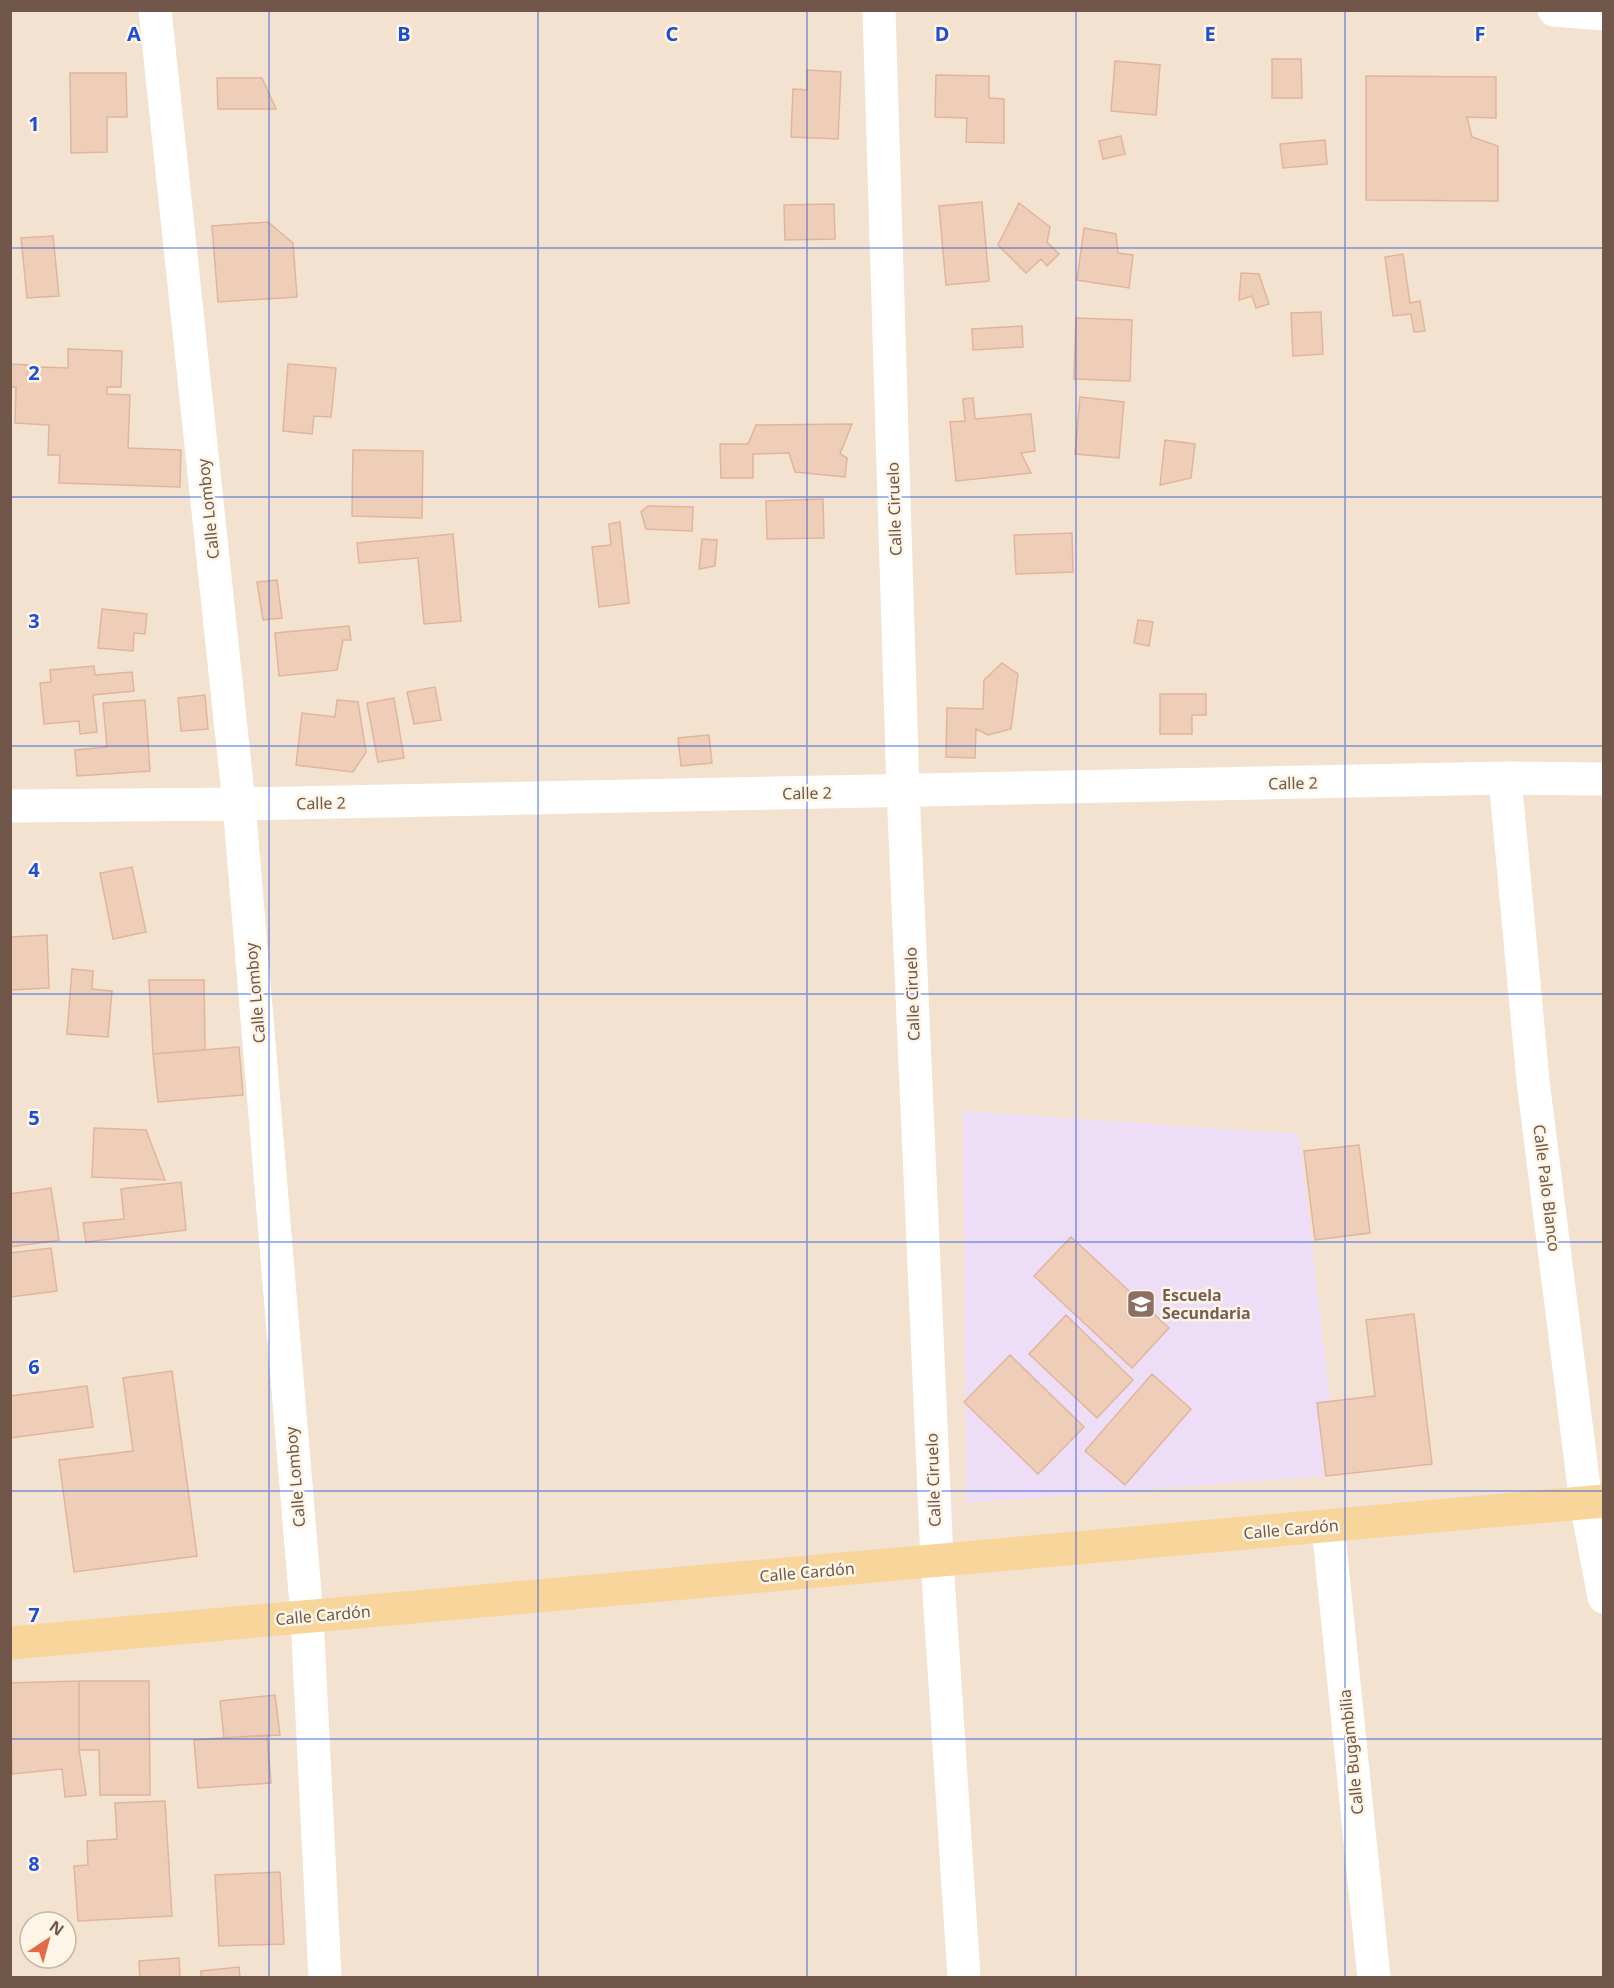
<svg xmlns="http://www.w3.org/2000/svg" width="1614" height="1988" viewBox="0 0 1614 1988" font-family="'Noto Sans',sans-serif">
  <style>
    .residential { fill: #f2e2cf; fill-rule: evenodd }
    .education { fill: #edddf7 }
    .building { fill: #efceb9; stroke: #e1b59a; stroke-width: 1.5 }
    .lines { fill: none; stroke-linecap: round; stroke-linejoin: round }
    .minor { stroke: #fff; stroke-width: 33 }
    .major { stroke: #f8d59a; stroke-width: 33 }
    .grid { fill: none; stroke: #1d4ed8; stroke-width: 1.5; stroke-opacity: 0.55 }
    .labels { text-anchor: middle; stroke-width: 5; stroke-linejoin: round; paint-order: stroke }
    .street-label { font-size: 16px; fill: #705749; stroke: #fef5e6 }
    .education-label { font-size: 16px; font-weight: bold; fill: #785e54; stroke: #fef5e6; text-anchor: start }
    .grid-label { font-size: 20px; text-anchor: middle; font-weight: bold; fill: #1d4ed8; stroke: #fef5e6; stroke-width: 5; stroke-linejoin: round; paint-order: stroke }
  </style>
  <rect width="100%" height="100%" fill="#fbf0e0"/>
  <path class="residential" d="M11,11H1603V1977L11,1978ZM30,1922H66V1958H30Z"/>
  <path class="education" d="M963,1111L1299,1134L1339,1475L966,1503Z"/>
  <path class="building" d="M1272,59H1301L1302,98H1272Z
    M1115,61L1160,65L1156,115L1111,111Z
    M807,70L841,72L838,139L791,137L793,89L807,90Z
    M70,73H126L127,117H107V152L71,153Z
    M936,75L989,76V98L1004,99V143L966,142L967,118L935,117Z
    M1366,76L1496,77V118L1467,117L1472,137L1498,146V201L1366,200Z
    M217,78H262L276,109H218Z
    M1121,136L1125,154L1103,159L1099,141Z
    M1325,140L1327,164L1283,168L1280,144Z
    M982,202L989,281L946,285L939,206Z
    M1019,203L1050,227L1047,242L1059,254L1047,266L1041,259L1026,273L998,245Z
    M834,204L835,239L785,240L784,205Z
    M268,222L293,243L297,297L218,302L212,226Z
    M1084,228L1116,234L1118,253L1133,255L1129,288L1077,280Z
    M53,236L59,296L27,298L21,238Z
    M1403,254L1410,303L1420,301L1425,331L1414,332L1411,314L1393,316L1385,257Z
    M1241,273L1259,274L1269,304L1256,308L1252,296L1239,300Z
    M1321,312L1323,354L1293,356L1291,313Z
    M1076,318L1132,320L1130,381L1074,379Z
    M1022,326L1023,347L973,350L972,329Z
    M68,349L122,351L121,387H107V394L130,395L128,448L181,450L180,487L59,483L60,455H48L49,425L15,423L16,387H10V364L28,365L27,381H35L40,367L68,368Z
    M288,364L336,368L331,417L314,416L312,434L283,431Z
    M1080,397L1124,402L1119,458L1075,454Z
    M973,398L975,419L1031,414L1035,451L1021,453L1031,473L956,481L950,422L965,421L963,399Z
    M852,424L840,454L847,458L845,477L795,472L789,453L753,454V478H721L720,444H748L756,425Z
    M1165,440L1195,444L1191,478L1160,485Z
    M353,450L423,451L422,518L352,516Z
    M823,499L824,538L767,539L766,501Z
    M648,506L693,507L692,531L646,529L641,512Z
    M620,522L629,603L599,607L592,547L611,545L609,524Z
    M1072,533L1073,572L1016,574L1014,535Z
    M453,534L461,621L424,624L418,558L359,563L357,543Z
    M702,539L717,540L715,566L699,569Z
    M277,580L282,618L263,620L257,582Z
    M102,609L147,614L145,634L134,633L133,651L98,648Z
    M1138,620L1153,622L1149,646L1134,643Z
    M349,626L351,640H343L337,670L279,676L275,633Z
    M1002,663L1018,674L1011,729L988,735L976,729L975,758L946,757L947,708L983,709L984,680Z
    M94,666L95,675L132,672L134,691L93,695L97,732L80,734L79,721L44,724L40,683L51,682L50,670Z
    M435,687L441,720L414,724L407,692Z
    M1160,694H1206V715H1192V734H1160Z
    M205,695L208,729L181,731L178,698Z
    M394,698L404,758L378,762L367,703Z
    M145,700L150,771L77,776L75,750L107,747L103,703Z
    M337,700L358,702L366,752L353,772L296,765L302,713L335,717Z
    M709,735L712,763L681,766L678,738Z
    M132,867L146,932L113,939L100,873Z
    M47,935L49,988L10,990V937Z
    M72,969L93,971L92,989L112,991L108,1037L67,1034Z
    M149,980H204L205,1050L153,1054Z
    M239,1047L243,1095L158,1102L153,1054Z
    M94,1128L146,1130L165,1180L92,1177Z
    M1359,1145L1370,1233L1315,1240L1304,1151Z
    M181,1182L186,1230L86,1242L83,1223L124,1219L121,1189Z
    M51,1188L59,1240L10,1247V1194Z
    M1071,1237L1169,1328L1132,1368L1034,1276Z
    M51,1248L57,1291L10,1297V1253Z
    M1414,1314L1432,1464L1326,1476L1317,1403L1375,1396L1366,1320Z
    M1066,1315L1133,1380L1097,1418L1029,1354Z
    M1010,1355L1084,1427L1038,1474L964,1402Z
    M172,1371L197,1556L74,1572L59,1460L133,1451L123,1378Z
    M1152,1374L1191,1409L1125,1485L1085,1451Z
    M87,1386L93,1427L10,1438V1396Z
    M79,1681V1750L86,1795L65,1797L62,1769L12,1774L10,1683Z
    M79,1681H149L150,1795H100L99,1750H79Z
    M275,1695L280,1735L224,1738L220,1701Z
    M267,1735L271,1783L198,1788L194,1740Z
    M165,1801L172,1916L78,1921L74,1866L88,1865L87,1841L117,1839L115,1803Z
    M280,1872L284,1944L219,1946L215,1875Z
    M179,1958L180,1978H140L139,1961Z
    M239,1967L240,1978H201V1971Z"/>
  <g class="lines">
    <path class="minor" d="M155,10L239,804L307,1617L325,1978
      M879,10L903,791L937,1560L964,1978
      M1554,10L1604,14
      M1505,778L1533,1081L1586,1503L1604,1597
      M10,806L239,804L1505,778L1604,779
      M1328,1526L1374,1978"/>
    <path class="major" d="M10,1643L1604,1501"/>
  </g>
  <path class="grid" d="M269,10V1978M538,10V1978M807,10V1978M1076,10V1978M1345,10V1978M10,248H1604M10,497H1604M10,746H1604M10,994H1604M10,1242H1604M10,1491H1604M10,1739H1604"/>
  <defs>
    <g id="school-square" transform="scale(1.5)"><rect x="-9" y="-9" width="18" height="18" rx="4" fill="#8d6e63" stroke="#fef5e6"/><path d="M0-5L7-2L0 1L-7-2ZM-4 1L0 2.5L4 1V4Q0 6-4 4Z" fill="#fff"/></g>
  </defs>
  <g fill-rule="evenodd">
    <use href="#school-square" x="1141" y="1304"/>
  </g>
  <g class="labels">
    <g class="street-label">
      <text transform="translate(208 509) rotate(-96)" y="6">Calle Lomboy</text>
      <text transform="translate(894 509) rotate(-92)" y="6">Calle Ciruelo</text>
      <text transform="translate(1293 783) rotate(-1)" y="6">Calle 2</text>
      <text transform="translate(807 793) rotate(-1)" y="6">Calle 2</text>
      <text transform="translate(321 803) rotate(-1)" y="6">Calle 2</text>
      <text transform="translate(255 993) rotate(-95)" y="6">Calle Lomboy</text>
      <text transform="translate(912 994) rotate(-92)" y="6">Calle Ciruelo</text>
      <text transform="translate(1547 1188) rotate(83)" y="6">Calle Palo Blanco</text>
      <text transform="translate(295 1477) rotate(-95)" y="6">Calle Lomboy</text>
      <text transform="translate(933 1480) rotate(-92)" y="6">Calle Ciruelo</text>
      <text transform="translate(1291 1529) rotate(-5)" y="6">Calle Cardón</text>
      <text transform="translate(807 1572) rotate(-5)" y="6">Calle Cardón</text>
      <text transform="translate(323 1615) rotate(-5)" y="6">Calle Cardón</text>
      <text transform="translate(1351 1752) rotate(-96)" y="6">Calle Bugambilia</text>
    </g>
    <g class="education-label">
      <text x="1162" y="1301">Escuela<tspan x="1162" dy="18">Secundaria</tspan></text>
    </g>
  </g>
  <g class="grid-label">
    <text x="134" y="41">A</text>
    <text x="404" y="41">B</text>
    <text x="672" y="41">C</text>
    <text x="942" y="41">D</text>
    <text x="1210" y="41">E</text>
    <text x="1480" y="41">F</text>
    <text x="34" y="131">1</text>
    <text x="34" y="380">2</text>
    <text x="34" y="628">3</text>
    <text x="34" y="877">4</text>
    <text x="34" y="1125">5</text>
    <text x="34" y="1374">6</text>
    <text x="34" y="1622">7</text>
    <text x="34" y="1871">8</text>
  </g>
  <rect width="1614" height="1988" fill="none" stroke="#705749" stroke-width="24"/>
  <g transform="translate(48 1940) rotate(36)"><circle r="28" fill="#fef5e6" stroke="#c5b6a7" stroke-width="1.5"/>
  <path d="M0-4.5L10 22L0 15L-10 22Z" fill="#e16b49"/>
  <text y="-9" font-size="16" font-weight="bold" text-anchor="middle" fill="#705749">N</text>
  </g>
</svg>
